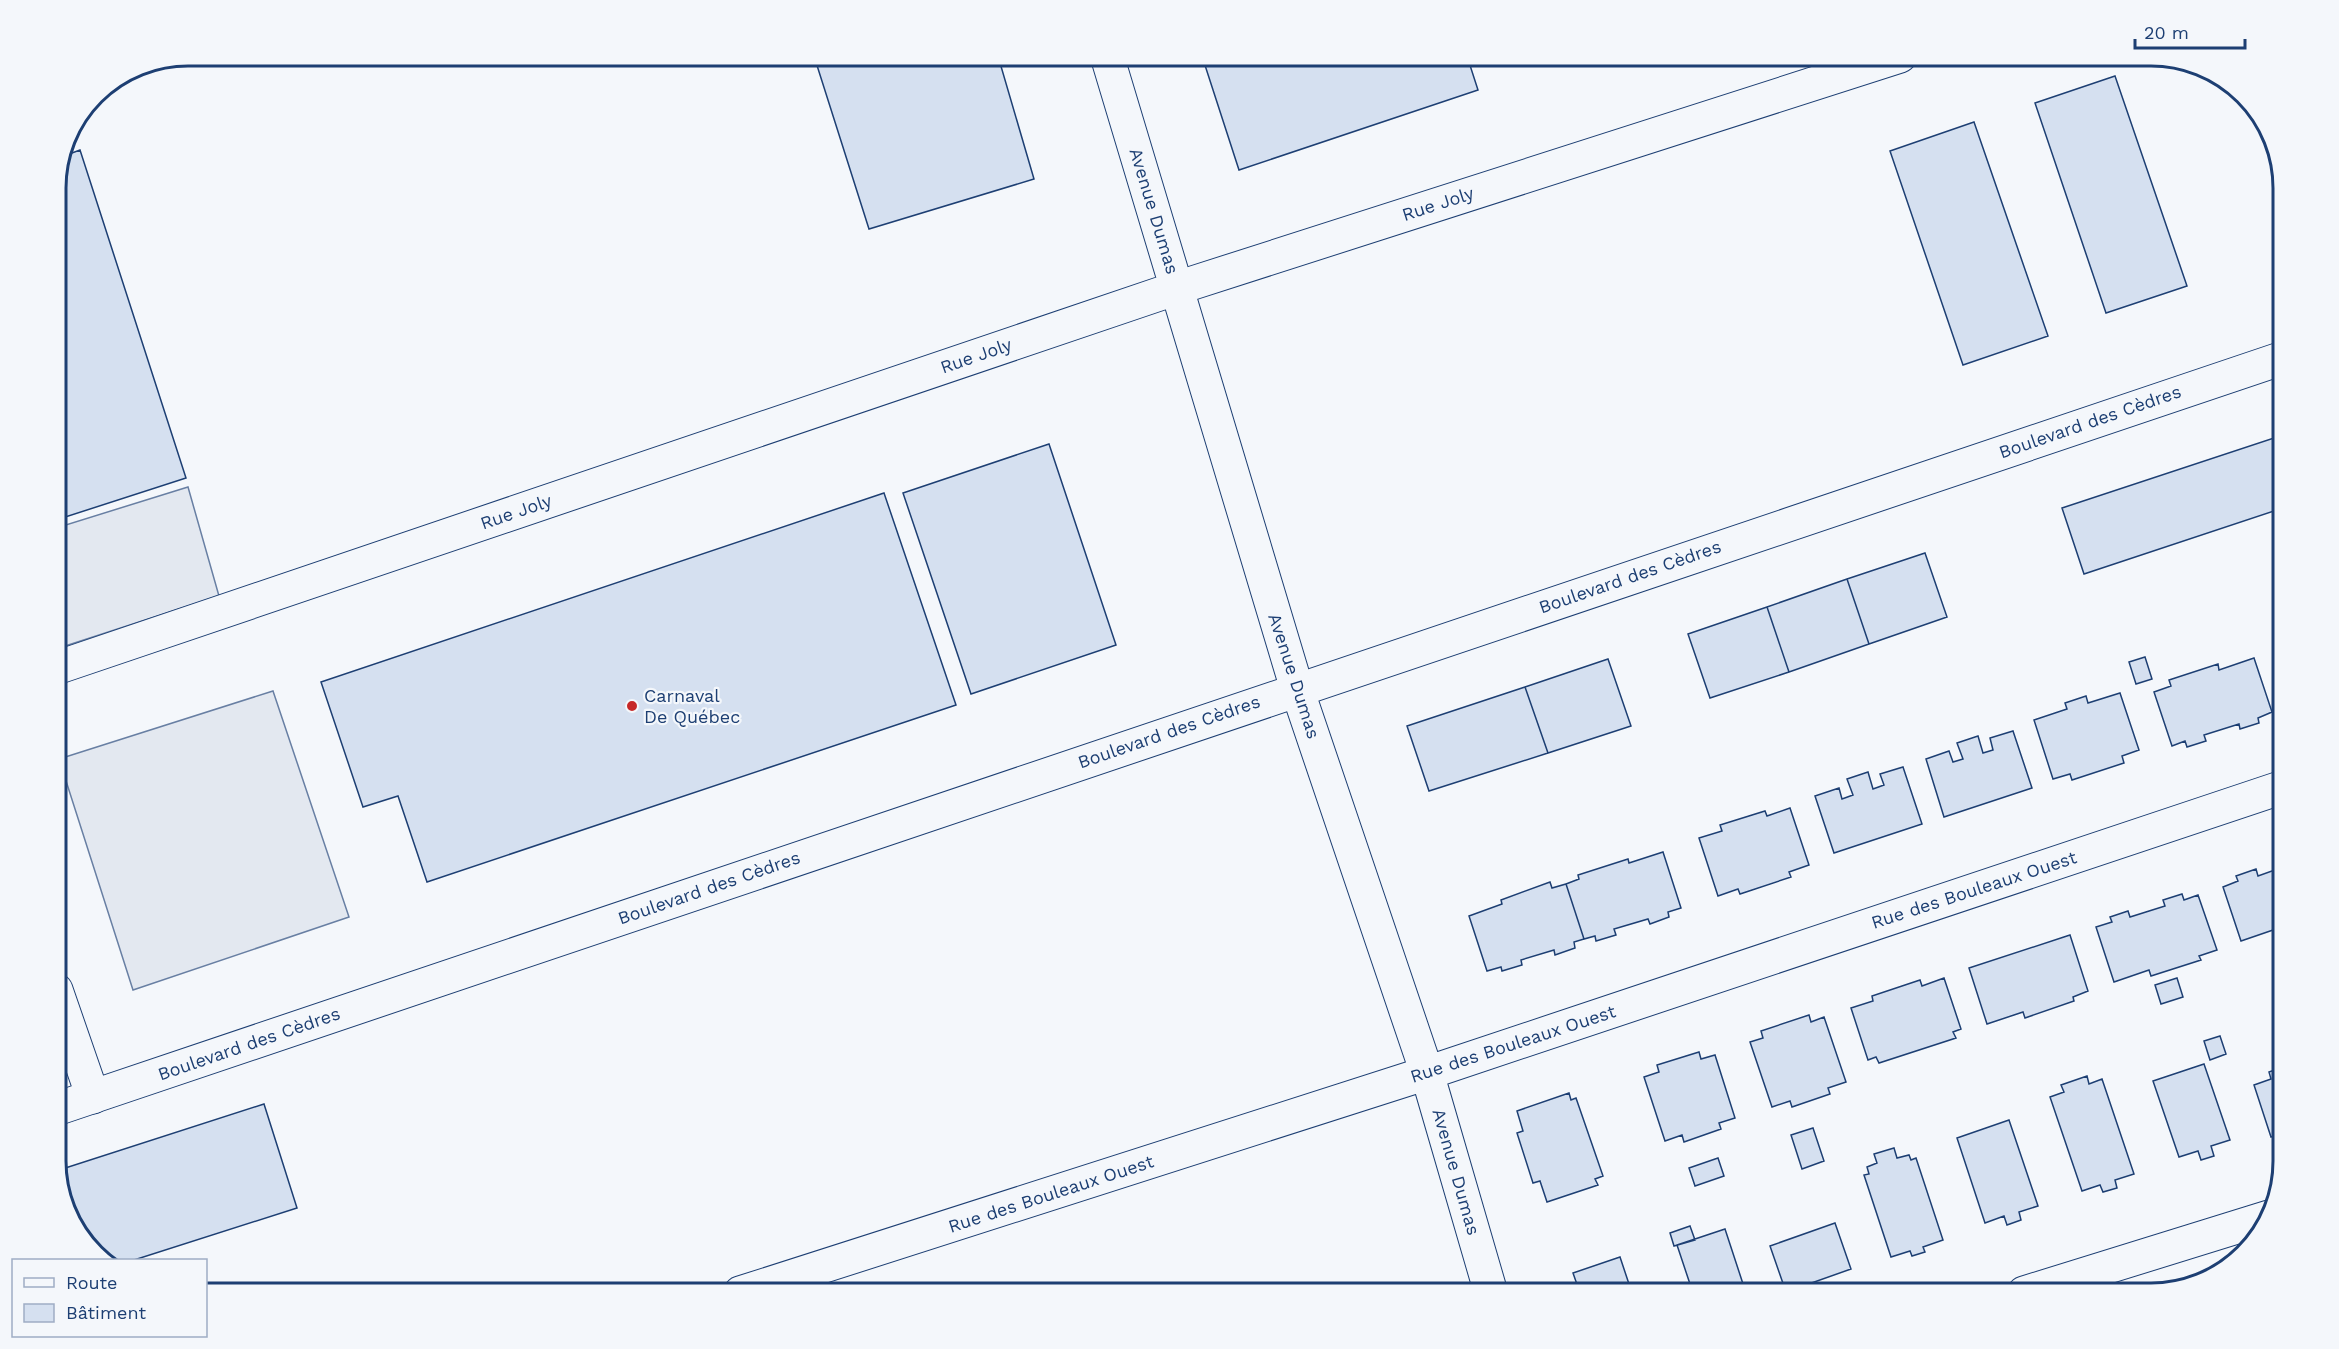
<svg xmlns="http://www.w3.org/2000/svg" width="2339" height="1349" viewBox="0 0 2339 1349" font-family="'Work Sans',sans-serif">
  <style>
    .parking { fill: #e3e8f0; stroke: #687fa3; stroke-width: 1.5 }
    .building { fill: #d5e0f0; stroke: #1d3f73; stroke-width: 1.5 }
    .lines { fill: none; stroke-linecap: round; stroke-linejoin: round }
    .minor-casing { stroke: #1d3f73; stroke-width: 35 }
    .tertiary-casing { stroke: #1d3f73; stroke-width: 35 }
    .minor { stroke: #f4f7fb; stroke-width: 33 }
    .tertiary { stroke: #f4f7fb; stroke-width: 33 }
    .poi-dot { fill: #c62828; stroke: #f4f7fb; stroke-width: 2 }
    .labels { text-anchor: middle; stroke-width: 4.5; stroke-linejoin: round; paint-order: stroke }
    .street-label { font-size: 18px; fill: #1d3f73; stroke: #f4f7fb }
    .poi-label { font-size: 18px; fill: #1d3f73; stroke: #f4f7fb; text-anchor: start }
    .rim { fill: none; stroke: #1d3f73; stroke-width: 3 }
  </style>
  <rect width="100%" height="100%" fill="#f4f7fb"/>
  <path class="parking" d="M188,487L219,596L56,649V528Z
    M273,691L349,917L133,990L59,759Z"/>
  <path class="building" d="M814,56H998L1034,179L869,229Z
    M1202,56H1467L1478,90L1239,170Z
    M2115,76L2187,286L2106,313L2035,103Z
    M1974,122L2048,336L1963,365L1890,151Z
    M80,150L186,478L56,520V179L61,157Z
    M2283,435V508L2084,574L2062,508Z
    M1049,444L1116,645L971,694L903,493Z
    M884,493L956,705L427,882L398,796L363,807L321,682Z
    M1925,553L1947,617L1869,644L1847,579Z
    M1847,579L1869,644L1789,672L1767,607Z
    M1767,607L1789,672L1710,698L1688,634Z
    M2145,657L2152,679L2136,684L2129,662Z
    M2254,658L2272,712L2258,718L2259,723L2240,729L2239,724L2204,735L2206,741L2187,747L2185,741L2172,746L2154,692L2171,686L2169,680L2218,664L2219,670Z
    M1608,659L1631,726L1548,753L1525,687Z
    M1525,687L1548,753L1429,791L1407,726Z
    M2120,693L2139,750L2122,756L2124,763L2072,780L2070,774L2053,779L2034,720L2067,709L2065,703L2086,696L2088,703Z
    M2013,731L2032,788L1944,817L1926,759L1949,751L1953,762L1963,759L1957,743L1978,736L1983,753L1993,750L1990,738Z
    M1903,767L1922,824L1834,853L1815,796L1839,788L1842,799L1853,795L1847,779L1868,772L1873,789L1884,785L1880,774Z
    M1790,808L1809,865L1789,872L1791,877L1740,894L1738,889L1718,896L1699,838L1722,831L1720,825L1765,811L1767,816Z
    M1663,852L1681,908L1668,912L1669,917L1650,924L1648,919L1614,929L1616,935L1596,941L1595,936L1584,939L1566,884L1579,879L1578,875L1628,859L1629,863Z
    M2283,867V937L2279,938L2276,929L2241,941L2223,887L2238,881L2236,876L2256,869L2258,876Z
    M1550,882L1552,888L1566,884L1584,939L1574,942L1575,948L1555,955L1554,950L1521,960L1522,965L1502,971L1501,967L1487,971L1469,916L1502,904L1501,900Z
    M2182,894L2184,900L2198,895L2217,950L2199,956L2201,960L2151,976L2149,970L2114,982L2096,927L2112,922L2110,917L2128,911L2130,917L2165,906L2163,900Z
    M2070,935L2088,991L2073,997L2074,1001L2025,1018L2023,1012L1987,1024L1969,968Z
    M1944,978L1961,1029L1953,1032L1956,1038L1879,1063L1876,1057L1868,1060L1851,1008L1873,1001L1872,996L1920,980L1922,986Z
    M2177,978L2183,997L2161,1004L2155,985Z
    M1809,1015L1811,1022L1824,1017L1846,1082L1828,1088L1830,1094L1792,1107L1790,1101L1772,1107L1750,1042L1763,1038L1761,1031Z
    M2220,1036L2226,1054L2210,1060L2204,1041Z
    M1699,1052L1701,1059L1715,1055L1735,1118L1719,1123L1721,1129L1684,1142L1682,1135L1665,1141L1644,1077L1659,1072L1657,1065Z
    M2204,1064L2230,1140L2211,1146L2214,1156L2201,1160L2198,1151L2179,1157L2153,1081Z
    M2283,1067V1133L2271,1137L2254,1085L2271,1079L2269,1072Z
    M2087,1076L2089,1084L2102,1079L2134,1174L2115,1180L2117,1188L2103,1192L2100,1185L2082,1191L2050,1097L2064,1092L2061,1085Z
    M1569,1093L1571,1100L1576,1098L1603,1176L1595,1179L1598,1185L1547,1202L1540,1181L1533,1183L1517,1133L1523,1131L1517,1111Z
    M264,1104L297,1208L134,1260H105L78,1234L56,1171Z
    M2009,1120L2038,1206L2019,1212L2021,1220L2007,1225L2004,1216L1985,1223L1957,1138Z
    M1813,1128L1824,1161L1802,1169L1791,1135Z
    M1894,1148L1897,1158L1909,1155L1911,1160L1916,1158L1943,1240L1923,1247L1925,1252L1912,1256L1910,1251L1891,1257L1864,1175L1869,1174L1867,1167L1877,1163L1874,1154Z
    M1718,1158L1724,1176L1695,1186L1689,1168Z
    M1835,1223L1851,1269L1786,1292L1770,1246Z
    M1690,1226L1695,1240L1674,1246L1670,1233Z
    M1725,1229L1746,1293H1693L1677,1245Z
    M1620,1257L1632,1293H1580L1573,1273Z"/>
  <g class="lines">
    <g class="minor-casing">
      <path id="minor" d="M1107,56L1297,689L1427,1073L1491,1293
        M56,668L1177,288L1900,56
        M56,990L93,1097
        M740,1293L1427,1073L2283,787
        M2024,1293L2269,1217"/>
    </g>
    <g class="tertiary-casing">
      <path id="tertiary" d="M56,1109L2283,358"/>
    </g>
    <use href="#minor" class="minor"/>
    <use href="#tertiary" class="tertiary"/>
  </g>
  <circle class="poi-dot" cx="632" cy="706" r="6"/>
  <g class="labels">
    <g class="street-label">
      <text transform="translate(1438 204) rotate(-18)" y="6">Rue Joly</text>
      <text transform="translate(1154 211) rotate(73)" y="6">Avenue Dumas</text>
      <text transform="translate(976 356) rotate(-19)" y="6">Rue Joly</text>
      <text transform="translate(2090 422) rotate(-19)" y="6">Boulevard des Cèdres</text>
      <text transform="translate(516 512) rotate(-19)" y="6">Rue Joly</text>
      <text transform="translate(1630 577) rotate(-19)" y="6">Boulevard des Cèdres</text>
      <text transform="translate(1294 676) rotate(72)" y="6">Avenue Dumas</text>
      <text transform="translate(1169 732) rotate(-19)" y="6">Boulevard des Cèdres</text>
      <text transform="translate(709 888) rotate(-19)" y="6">Boulevard des Cèdres</text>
      <text transform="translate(1974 890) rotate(-18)" y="6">Rue des Bouleaux Ouest</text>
      <text transform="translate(249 1044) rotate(-19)" y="6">Boulevard des Cèdres</text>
      <text transform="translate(1513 1044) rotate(-18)" y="6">Rue des Bouleaux Ouest</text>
      <text transform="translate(1456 1172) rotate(74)" y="6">Avenue Dumas</text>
      <text transform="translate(1051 1194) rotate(-18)" y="6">Rue des Bouleaux Ouest</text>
    </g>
    <g class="poi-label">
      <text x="644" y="702">Carnaval<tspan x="644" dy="21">De Québec</tspan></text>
    </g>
  </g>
  <path d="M0 0H2339V1349H0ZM188 66H2151A122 122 0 0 1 2273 188V1161A122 122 0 0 1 2151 1283H188A122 122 0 0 1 66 1161V188A122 122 0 0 1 188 66Z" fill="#f4f7fb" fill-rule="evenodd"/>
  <path class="rim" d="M188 66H2151A122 122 0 0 1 2273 188V1161A122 122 0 0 1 2151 1283H188A122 122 0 0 1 66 1161V188A122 122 0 0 1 188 66Z"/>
  <rect x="12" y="1259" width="195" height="78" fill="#f4f7fb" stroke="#9eadc5" stroke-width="1.5"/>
  <rect x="24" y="1278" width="30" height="9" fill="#f4f7fb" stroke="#9eadc5" stroke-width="1.5"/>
  <text x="66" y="1289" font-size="18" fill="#1d3f73">Route</text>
  <rect x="24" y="1304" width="30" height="18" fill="#d5e0f0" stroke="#9eadc5" stroke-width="1.5"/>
  <text x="66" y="1319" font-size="18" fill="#1d3f73">Bâtiment</text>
  <path d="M2135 39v9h110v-9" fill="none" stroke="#1d3f73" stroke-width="3"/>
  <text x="2144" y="39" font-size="18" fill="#1d3f73" stroke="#f4f7fb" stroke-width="4.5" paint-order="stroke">20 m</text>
</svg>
